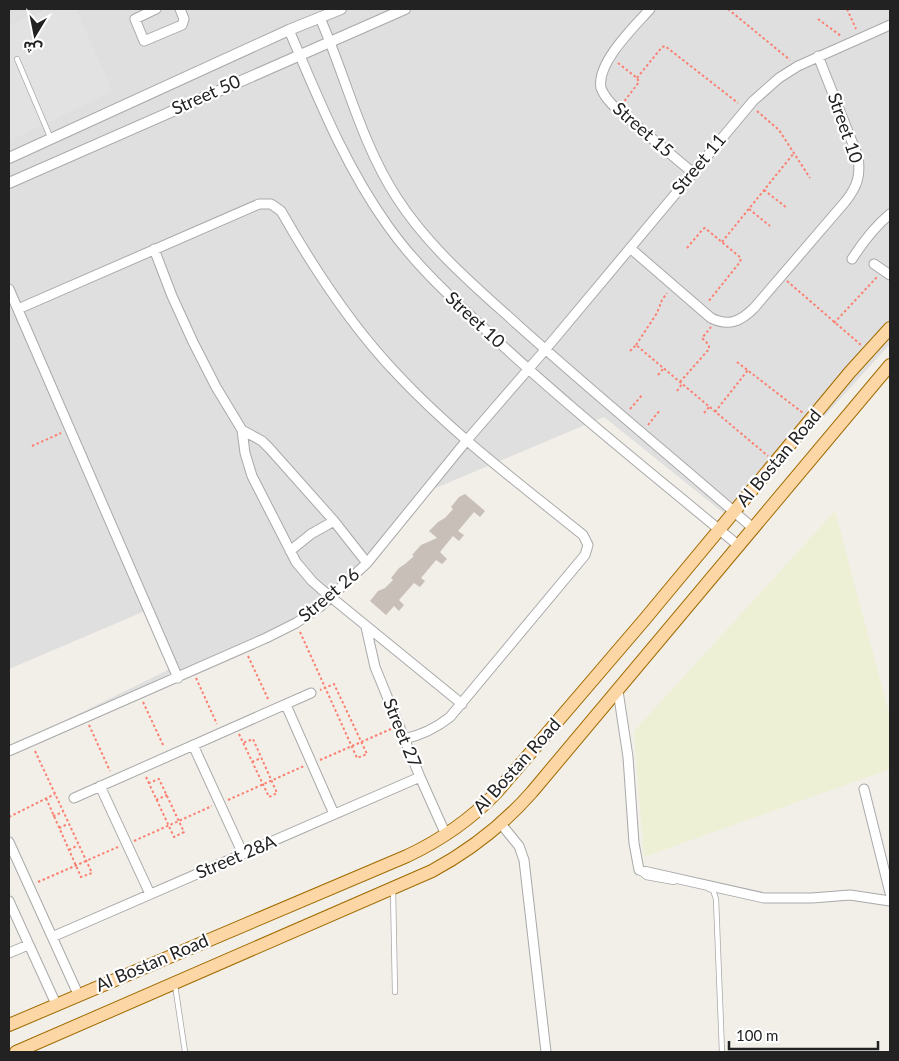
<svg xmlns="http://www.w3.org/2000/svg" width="899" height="1061" viewBox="0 0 899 1061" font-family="Lato,'Noto Sans Arabic',sans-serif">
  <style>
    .residential { fill: #e0dfdf }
    .farmland { fill: #eef0d5 }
    .parking { fill: #e2e2e2 }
    .building { fill: #c7bfb8 }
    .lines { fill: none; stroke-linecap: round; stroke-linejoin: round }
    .service-casing { stroke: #a9a9a9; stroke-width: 6 }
    .minor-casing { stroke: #a9a9a9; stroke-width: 11 }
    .tertiary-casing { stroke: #a9a9a9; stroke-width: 12 }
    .primary-casing { stroke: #a06b00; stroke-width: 14 }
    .path { stroke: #fa8072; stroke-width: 2; stroke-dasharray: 2.5 2.5; stroke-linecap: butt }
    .service { stroke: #fff; stroke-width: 4.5 }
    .minor { stroke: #fff; stroke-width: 9 }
    .tertiary { stroke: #fff; stroke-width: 10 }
    .primary { stroke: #fcd6a4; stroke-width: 12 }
    .labels { text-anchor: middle; stroke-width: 4.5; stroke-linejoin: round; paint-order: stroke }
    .street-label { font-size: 18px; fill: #222; stroke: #fff }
  </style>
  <rect width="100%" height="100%" fill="#f2efe9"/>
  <path class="residential" d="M9,9H890V344L731,519L604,417L419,495L363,563L340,588L291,625L9,748L170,669L145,611L9,669Z"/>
  <path class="farmland" d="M835,511L890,717V769L644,857L634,731Z"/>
  <path class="parking" d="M47,9H76L113,91L9,141V25Z"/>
  <path class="building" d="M465,494L485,511L480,517L474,512L458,531L464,535L459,541L453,536L440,552L447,559L442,564L436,560L421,578L425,581L420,587L414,583L399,600L404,605L399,611L394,606L386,615L370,601L378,591L385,588L393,580L391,578L399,568L405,564L414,556L412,555L421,545L437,538L429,531L438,522L445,518L453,509L451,507L459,497Z"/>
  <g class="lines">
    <g class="service-casing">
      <path id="service" d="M17,59L51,139
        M640,872L646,877L674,882
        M709,889L713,890L716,899L722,1052
        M393,890L395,992
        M175,985L185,1052"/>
    </g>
    <g class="minor-casing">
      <path id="minor" d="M156,9L135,19L144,41L182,25L184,19L180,9
        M650,9C635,26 596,63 601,88C604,96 611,104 618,110L692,172
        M320,18C346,77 361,143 397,198C429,248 476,287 519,326C596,395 676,461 754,529
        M289,30C318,98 345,166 388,226C416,266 453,299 489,333C569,408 655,476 739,546
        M630,248L711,318C729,327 741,321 754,308L845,202C857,187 861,176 858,157L818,56
        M154,249L172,296L193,342L216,387L242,430L245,453L252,476L296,562L312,581L321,589L462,704
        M852,259C863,242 874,227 890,214
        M874,264L890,275
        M9,289L178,678
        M18,309L259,204H271L281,211C314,269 351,326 397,374C453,434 520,484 583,535L588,545L585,555L450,717C435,729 422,735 404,739
        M242,430L262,441L270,449L334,521L367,563
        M290,551L311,534L334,521
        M366,627L375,667L420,777L446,835
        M618,691L628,757L634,843L639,870L764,898H812L850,895L890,901
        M286,705L334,814
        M193,745L243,854
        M9,751L266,638L296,623L321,606L367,563L467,440L545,350L753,101L779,78L798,66L890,25
        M100,786L150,894
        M864,789L890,893
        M74,798L311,693
        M501,824L519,846L524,860L546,1052
        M9,842L78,994
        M9,901L56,1004
        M52,937L420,777
        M9,953L28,945"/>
    </g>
    <g class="tertiary-casing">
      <path id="tertiary" d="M9,158L289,30L341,9
        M9,183L405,9"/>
    </g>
    <g class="primary-casing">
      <path id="primary" d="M9,1025L407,856C441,840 470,820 496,793L645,619L850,372L890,328
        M16,1052L432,871C471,850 503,825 532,792L890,365"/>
    </g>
    <path class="path" d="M728,9L790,60
      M847,9L856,29
      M818,19L841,36
      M618,63L637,78L639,82L623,103
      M637,78L662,47L665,46L738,103
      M757,111L779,130L810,178
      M764,190L787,208
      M749,209L770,226
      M722,242L794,153
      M687,248L703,229L705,228L741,258L740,262L708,302
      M787,281L861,345
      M834,323L877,277
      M636,345L657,313L662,300L667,293
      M630,351L636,345L768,456
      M737,362L803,413
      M658,375L664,368
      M680,382L709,349V345L702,338L711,327
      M677,391L682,384
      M630,409L643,394
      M715,412L748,370
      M704,413L709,407
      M648,425L660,410
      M32,446L61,433
      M300,632L357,758L367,754L334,684L320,690
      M248,656L269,701
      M196,678L217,724
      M143,702L164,747
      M89,725L110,771
      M239,734L269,797L277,793L253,739L243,743
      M35,751L92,873L81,877L46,798
      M320,760L391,729
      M252,762L261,758
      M146,777L174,837L184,832L159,779L149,783
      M156,800L167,795
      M228,800L304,766
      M53,816L63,812
      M9,817L55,794
      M59,828L68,824
      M134,841L212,806
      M69,850L78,845
      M38,882L118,847"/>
    <use href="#service" class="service"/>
    <use href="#minor" class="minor"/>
    <use href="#tertiary" class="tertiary"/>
    <use href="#primary" class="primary"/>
  </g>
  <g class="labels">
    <g class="street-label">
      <text transform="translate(206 95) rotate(-24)" y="6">Street 50</text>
      <text transform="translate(845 128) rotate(71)" y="6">Street 10</text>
      <text transform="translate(643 130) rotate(41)" y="6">Street 15</text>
      <text transform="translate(699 164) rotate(-50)" y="6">Street 11</text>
      <text transform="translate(475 320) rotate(43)" y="6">Street 10</text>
      <text transform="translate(779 458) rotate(-50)" y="6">Al Bostan Road</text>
      <text transform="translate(329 595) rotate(-40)" y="6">Street 26</text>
      <text transform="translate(402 733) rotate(68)" y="6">Street 27</text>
      <text transform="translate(517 766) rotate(-48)" y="6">Al Bostan Road</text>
      <text transform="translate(236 857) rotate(-23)" y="6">Street 28A</text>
      <text transform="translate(152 963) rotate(-23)" y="6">Al Bostan Road</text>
    </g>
  </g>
  <rect width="899" height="1061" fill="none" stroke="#222222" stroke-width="20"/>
  <g transform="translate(35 35) rotate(190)" stroke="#ffffff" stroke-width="4" paint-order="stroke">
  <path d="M0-4L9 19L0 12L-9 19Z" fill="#222222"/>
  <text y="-8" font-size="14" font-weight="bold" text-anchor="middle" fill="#222222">ش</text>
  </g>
  <path d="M729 1041v8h149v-8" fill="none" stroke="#222222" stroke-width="2.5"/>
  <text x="736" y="1041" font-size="15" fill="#222222" stroke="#ffffff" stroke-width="4" paint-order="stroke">100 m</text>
</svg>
